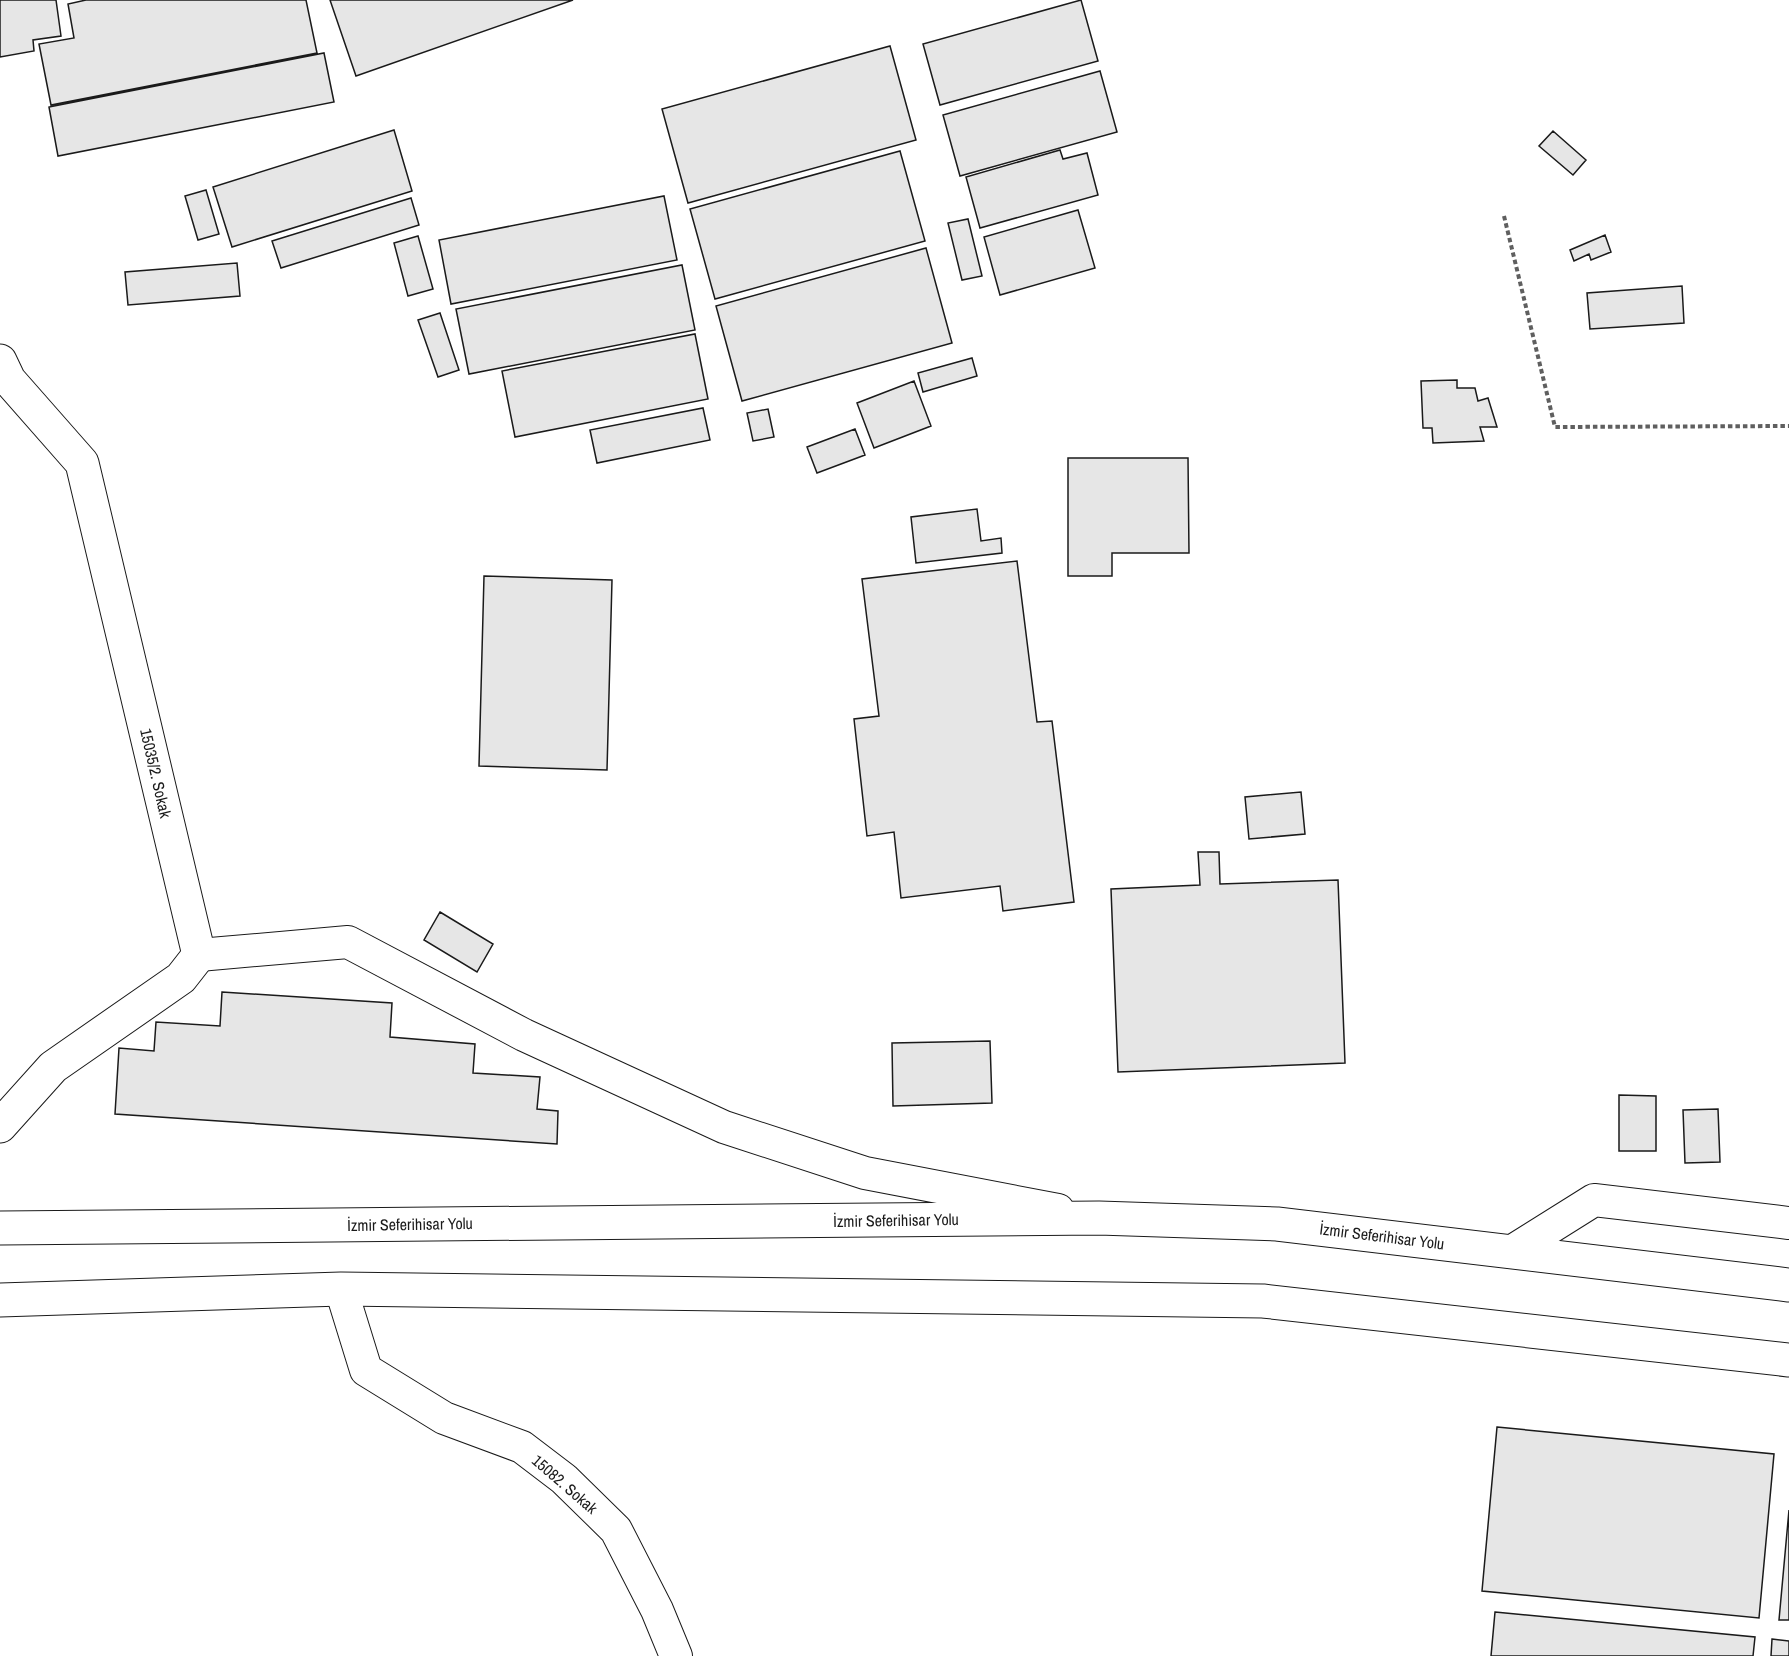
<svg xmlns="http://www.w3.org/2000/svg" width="1789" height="1656" viewBox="0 0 1789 1656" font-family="'Archivo Narrow',sans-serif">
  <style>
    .building { fill: #e6e6e6; stroke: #1a1a1a; stroke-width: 1.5 }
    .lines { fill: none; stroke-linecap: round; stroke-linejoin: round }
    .minor-casing { stroke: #1a1a1a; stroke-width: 34 }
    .tertiary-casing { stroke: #1a1a1a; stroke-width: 35 }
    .primary-casing { stroke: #1a1a1a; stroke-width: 35 }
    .path { stroke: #5f5f5f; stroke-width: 4; stroke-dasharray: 4.5 3; stroke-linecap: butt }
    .minor { stroke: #fff; stroke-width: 32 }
    .tertiary { stroke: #fff; stroke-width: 33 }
    .primary { stroke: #fff; stroke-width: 33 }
    .labels { text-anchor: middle; stroke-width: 4.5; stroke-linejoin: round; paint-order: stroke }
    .street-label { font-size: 16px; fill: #1a1a1a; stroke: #fff }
  </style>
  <rect width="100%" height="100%" fill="#fff"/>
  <path class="building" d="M0,0H56L61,36L33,40L34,51L0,57Z
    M86,0H306L317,53L51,105L39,44L74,38L68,4Z
    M330,0H573L356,76Z
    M1081,0L1098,61L940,105L923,44Z
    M890,46L916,140L688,203L662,109Z
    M324,53L334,102L58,156L49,107Z
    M1100,71L1117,132L960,176L943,115Z
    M394,130L412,191L232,247L213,187Z
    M1553,131L1586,160L1573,175L1539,146Z
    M1060,150L1063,159L1087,153L1098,195L980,228L966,177Z
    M900,151L925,241L715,299L690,209Z
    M206,190L219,234L198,240L185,196Z
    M664,196L677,260L451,304L439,240Z
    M411,198L419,225L281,268L272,241Z
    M1078,210L1095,268L1000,295L984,237Z
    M968,219L982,276L962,280L948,223Z
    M1605,235L1611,252L1591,260L1589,254L1574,261L1570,250Z
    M418,236L433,289L408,296L394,243Z
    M926,248L952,343L742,401L716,306Z
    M237,263L240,296L128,305L125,272Z
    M682,265L695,330L469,374L456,309Z
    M1682,286L1684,323L1590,329L1587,293Z
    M440,313L459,370L438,377L418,320Z
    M695,334L708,399L515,437L502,371Z
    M972,358L977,376L923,392L918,373Z
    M1457,380V388H1475L1478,401L1488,398L1497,427H1480L1484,441L1433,443L1432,428H1423L1421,381Z
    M914,381L931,426L874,448L857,403Z
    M703,408L710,440L597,463L590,430Z
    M768,409L774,437L753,441L747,413Z
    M855,429L865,455L817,473L807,447Z
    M1068,458H1188L1189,553H1112V576H1068Z
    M977,509L981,541L1001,538L1002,553L916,563L911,517Z
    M1017,561L1037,722L1052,721L1074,902L1003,911L1000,886L901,898L894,832L867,836L854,719L879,716L862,579Z
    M484,576L612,580L607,770L479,766Z
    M1301,792L1305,834L1249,839L1245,797Z
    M1198,852H1219L1220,884L1338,880L1345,1063L1118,1072L1111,889L1200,885Z
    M440,912L493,944L477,972L424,940Z
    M222,992L392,1003L390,1037L475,1044L473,1073L540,1077L537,1109L558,1111L557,1144L115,1114L119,1048L154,1051L156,1022L220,1026Z
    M990,1041L992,1103L893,1106L892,1043Z
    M1619,1095L1656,1096V1151H1619Z
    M1718,1109L1720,1162L1685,1163L1683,1110Z
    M1497,1427L1774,1454L1759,1618L1482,1591Z
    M1789,1510V1620H1779Z
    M1495,1612L1755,1637L1753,1656H1491Z
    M1772,1639L1789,1641V1656H1771Z"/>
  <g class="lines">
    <g class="minor-casing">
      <path id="minor" d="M199,955L348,942L524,1035L724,1127L865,1173L1058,1210
        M1511,1252L1594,1200L1789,1223
        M341,1289L366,1370L444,1418L522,1447L564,1479L616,1530L657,1610L676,1656"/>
    </g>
    <g class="tertiary-casing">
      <path id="tertiary" d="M0,361L9,380L82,463L199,955L181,978L53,1067L0,1126"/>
    </g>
    <g class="primary-casing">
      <path id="primary" d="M0,1228L1099,1218L1277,1224L1789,1285
        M0,1300L341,1289L1263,1301L1789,1360"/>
    </g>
    <path class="path" d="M1504,216L1555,427L1789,426"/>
    <use href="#minor" class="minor"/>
    <use href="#tertiary" class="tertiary"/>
    <use href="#primary" class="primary"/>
  </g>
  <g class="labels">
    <g class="street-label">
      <text transform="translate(156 773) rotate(77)" y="6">15035/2. Sokak</text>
      <text transform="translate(896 1220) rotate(-1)" y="6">İzmir Seferihisar Yolu</text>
      <text transform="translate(410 1224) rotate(-1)" y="6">İzmir Seferihisar Yolu</text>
      <text transform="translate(1382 1236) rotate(7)" y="6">İzmir Seferihisar Yolu</text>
      <text transform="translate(565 1484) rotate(41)" y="6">15082. Sokak</text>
    </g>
  </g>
</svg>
